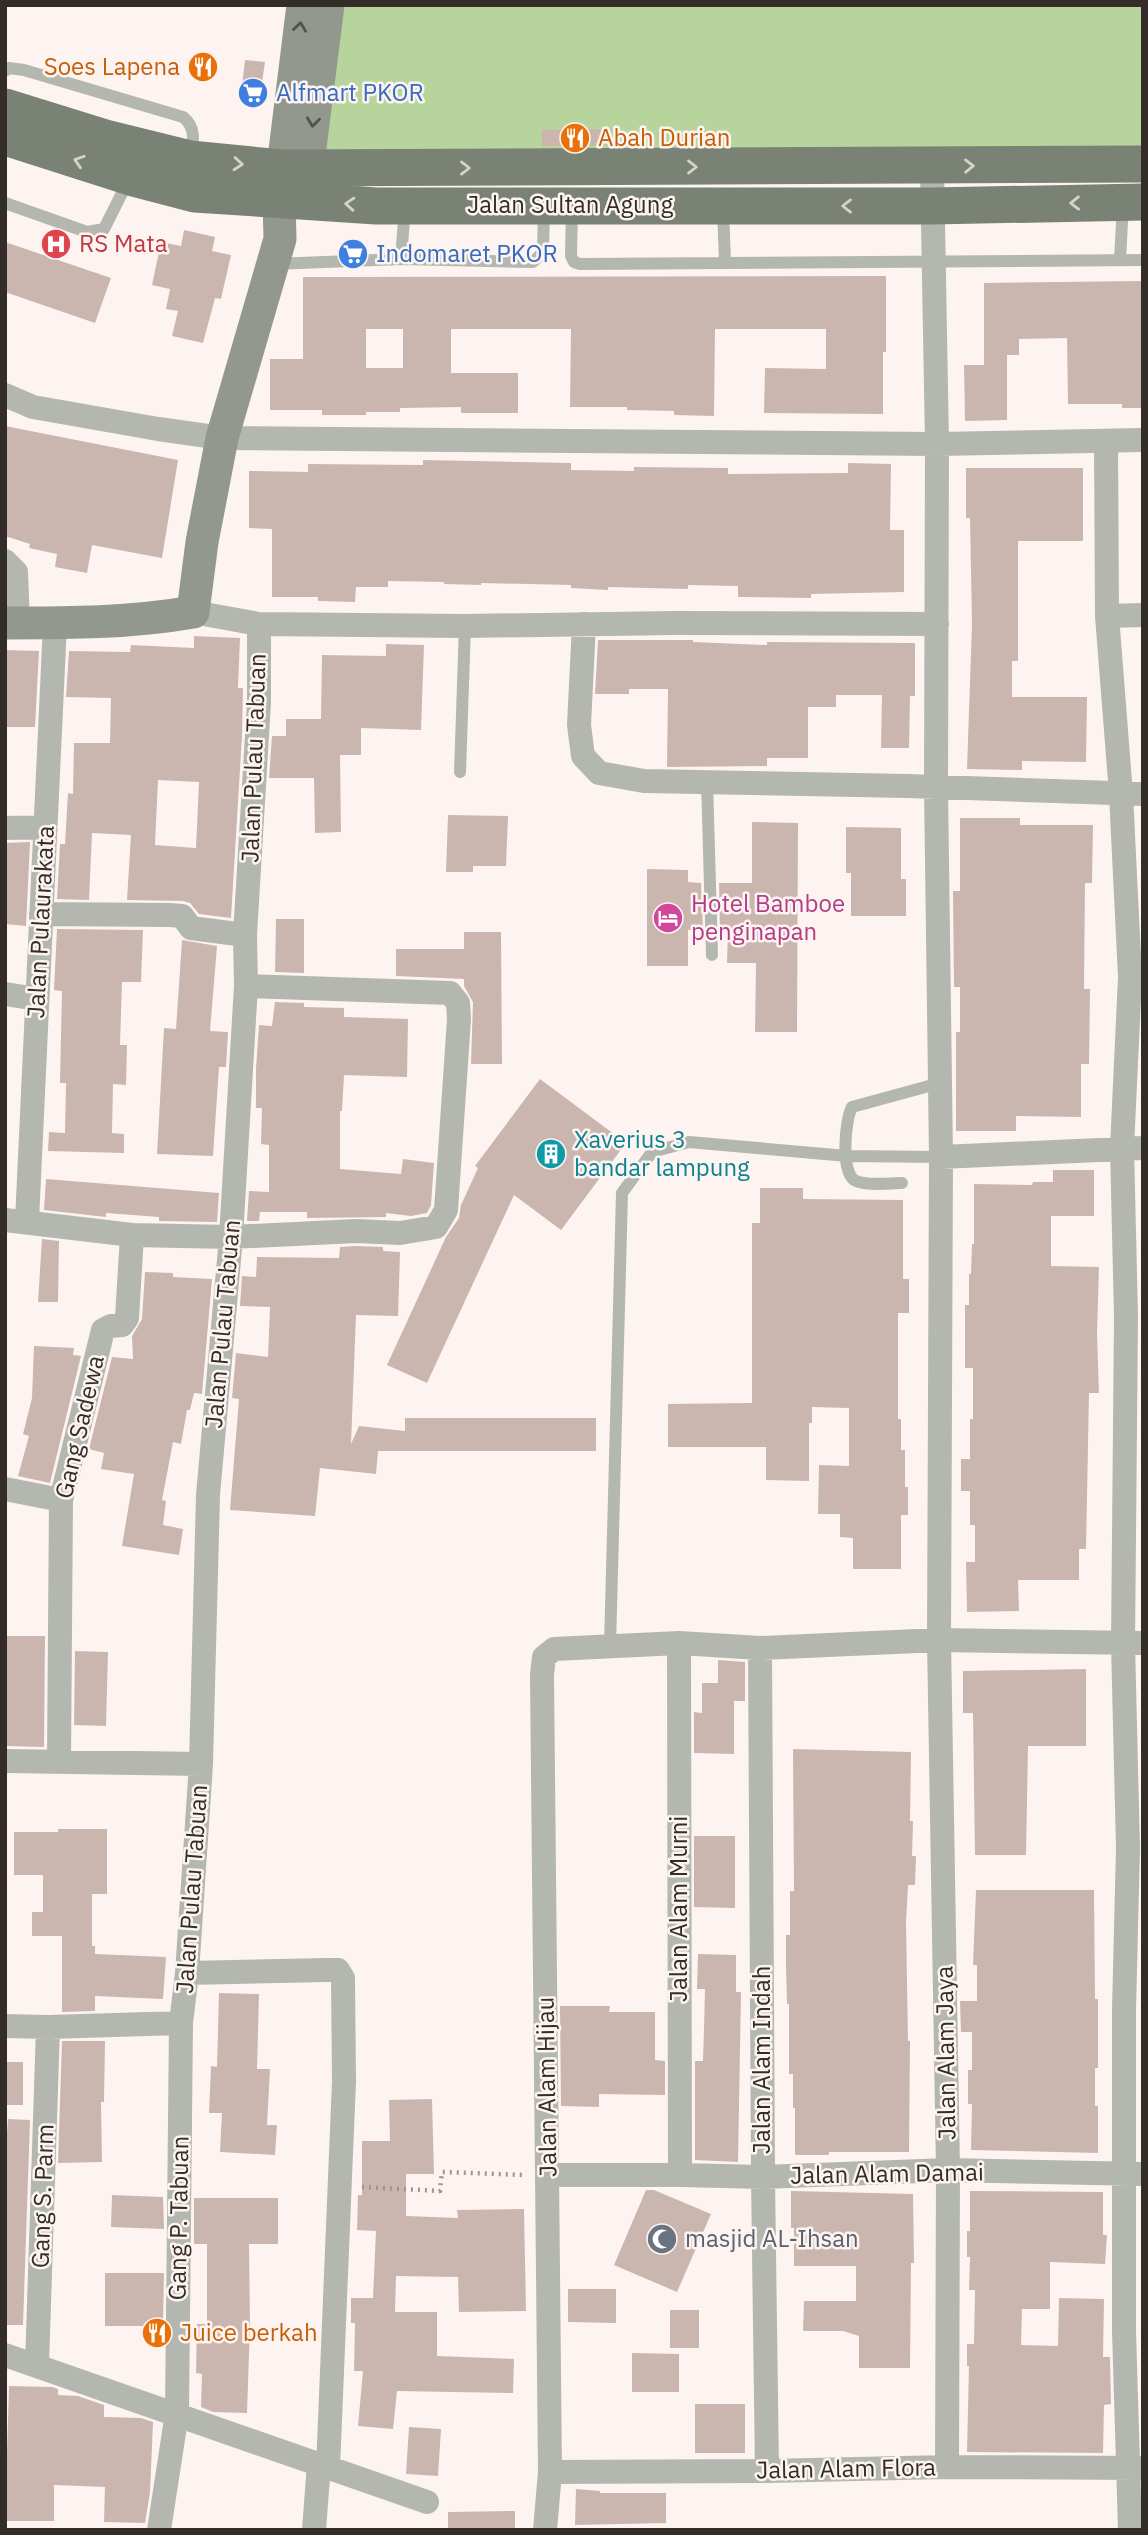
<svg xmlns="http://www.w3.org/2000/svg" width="1148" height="2535" viewBox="0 0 1148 2535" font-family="'IBM Plex Sans',sans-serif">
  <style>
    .green { fill: #b6d49b }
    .building { fill: #cab6af; fill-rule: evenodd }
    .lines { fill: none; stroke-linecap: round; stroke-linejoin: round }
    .path { stroke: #9c9491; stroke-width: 4.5; stroke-dasharray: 2 5; stroke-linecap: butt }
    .lane { stroke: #b3b7b0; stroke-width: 12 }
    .street { stroke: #b3b7b0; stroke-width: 24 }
    .secondary { stroke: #92988e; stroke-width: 33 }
    .primary { stroke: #7a8276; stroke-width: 37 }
    .oneway { stroke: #54524c }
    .oneway2 { stroke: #d6d2cc }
    .labels { text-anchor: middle; stroke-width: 5; stroke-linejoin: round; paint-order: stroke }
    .food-label { font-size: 24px; fill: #c56008; stroke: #fdf4f1; text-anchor: start }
    .shop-label { font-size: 24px; fill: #366cbe; stroke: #fdf4f1; text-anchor: start }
    .street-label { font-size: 24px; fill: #332c29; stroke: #fdf4f1 }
    .health-label { font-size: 24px; fill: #be3a42; stroke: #fdf4f1; text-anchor: start }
    .hotel-label { font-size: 24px; fill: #b23c85; stroke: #fdf4f1; text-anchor: start }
    .culture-label { font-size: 24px; fill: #0d838f; stroke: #fdf4f1; text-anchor: start }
    .worship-label { font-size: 24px; fill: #5b616d; stroke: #fdf4f1; text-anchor: start }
  </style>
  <rect width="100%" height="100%" fill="#fdf4f1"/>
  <path class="green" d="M321,5H1143V159L297,168Z"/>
  <path class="building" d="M245,60L265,62L261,89L242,86Z
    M608,129V145L542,146V130Z
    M184,230L215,237L212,251L231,255L221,299L215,298L203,343L172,336L178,311L166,309L170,289L152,285L161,242L181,246Z
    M5,242L111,278L95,323L5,292Z
    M886,276V352H883V414L764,413L765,368L826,369V329H715L714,416L674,415V411L627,410V407H570L571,329H451V373H518V413H461V407L400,408V412H366V415H322V410H270V359H303V277ZM366,329H403V368H366Z
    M1143,281V408H1122V404H1068L1067,338L1019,339V355H1007V420L965,421L964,365H984V283Z
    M5,426L178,460L162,558L92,545L87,573L55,567L57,554L29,548L30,544L5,536Z
    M423,460L571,463V470L634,471V467L728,468V474L848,473V463L891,464L890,530H904V592L811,594V598L738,597V586L688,585V589L608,587V590L571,588V585L481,583V585L444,584V582L388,581V587H356L355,602L318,601V597H272V529L249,528V471L308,472V464L423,465Z
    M966,468H1083V541H1018V661H1012V697H1087L1086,762L1022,761V770L967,769L972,624L970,518H966Z
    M194,636L240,638L238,688H243L242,736L231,918L199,914L190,903L183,901L127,900L131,835L92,833L89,900L57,899L60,844H65L68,793L73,794L74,743H110L111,698L66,697L69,651L130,652L131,645L194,648ZM158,780L199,782L196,848L155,845Z
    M598,640H693V642L767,645V642L915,643V696H910L909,748H881L882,695H836V707H808V758H767V766L667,767L668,689H629V694H595Z
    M386,644L424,645L421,730L361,728V755H340L341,832L315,833L314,778H269L272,736H286V719H321L322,655L386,656Z
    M5,650L39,651L35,727H5Z
    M448,815L508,816L506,866H473V872H446Z
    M960,818H1020V825H1093L1092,883H1085L1084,989H1090L1089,1064H1081V1117L1016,1116V1131H956V1032H960V987H954L953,891H960Z
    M752,822L798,823L797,1032H755L756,963H727L728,930H720L719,883H752Z
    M846,827L901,828V879H906V916H851V873H846Z
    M30,842L26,926L5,924V843Z
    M647,869L688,870V882L701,883L703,930H688V966H647Z
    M276,919H304V973L275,972Z
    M57,929L143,930L141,982H122L120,1045H127L126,1085L113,1084L112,1133L124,1134V1153L48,1151L49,1132L65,1133L66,1083H60L62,991L54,990Z
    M464,932H501L502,1064H471L473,1002L464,986V979L396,976V949H464Z
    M182,940L217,946L210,1031L228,1032L226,1067H219L213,1156L157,1154L164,1028L176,1029Z
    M275,1002L304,1003V1007L344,1008V1017L408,1019L407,1077L344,1075L342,1111H340V1169L401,1174L403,1159L434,1163L431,1205L427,1213L411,1216L386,1213V1217L307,1218V1212H260L259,1221H247L249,1191L269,1192V1145L261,1144L262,1108H256V1068L259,1025L272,1026Z
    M540,1079L626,1143L561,1230L514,1195L427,1383L387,1365L446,1237L459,1218L461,1205L478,1168L475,1166Z
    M1053,1170H1094V1216H1051V1266L1099,1267L1097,1334L1099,1393H1089L1086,1549H1079V1580H1018L1019,1611L967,1612L966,1562H975V1525H970V1491H961V1459H970V1419H973V1368H965V1305H969V1274H971L972,1244H974V1184L1032,1185L1033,1182H1053Z
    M46,1179L219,1193L217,1222L159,1221V1217L106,1213V1217L44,1210Z
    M760,1188H803V1199L903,1200V1279H909V1313H898V1419H901V1450H905V1487H908V1515H901V1569H853V1538L840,1537V1514H818L819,1465L849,1466V1408L812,1407V1423H809V1481L766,1480V1447H668V1404L752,1403V1223H760Z
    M42,1239L59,1241L58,1302H38Z
    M356,1246L383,1247V1251L400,1252L398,1316L356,1315L351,1444L359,1426L405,1431V1418H596V1451H378L376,1474L320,1468L315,1516L230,1510L239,1399L232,1398L236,1353L268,1357L270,1307L240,1306L242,1276L256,1277L257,1257L339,1258L340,1247Z
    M145,1272L173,1273V1277L212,1279L202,1394L194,1393L190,1410H187L181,1444L173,1442L162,1500L166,1501L163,1525L183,1529L179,1555L122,1546L134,1474L101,1469L104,1453L89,1449L112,1357L133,1359L132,1336L142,1319Z
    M34,1346L74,1348L73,1355L81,1356L50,1483L18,1476L29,1436L23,1434L32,1398Z
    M5,1636H45L44,1747L5,1746Z
    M75,1651L108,1652L106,1726L74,1725Z
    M718,1660L745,1662V1701H734V1754L694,1753V1712L702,1713V1683H718Z
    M1086,1669V1746H1028L1026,1855H975L973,1713H963V1671Z
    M793,1749L911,1752L910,1821H913L912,1856H916L915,1885H908L906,1922L908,2041H910L909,2152H829V2155H795V2108H793V2074H789V2004H787L786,1966V1935H790V1891H794Z
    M58,1829H107V1894H92V1946H95V1954L166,1957L163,1999L95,1996V2011L62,2012V1936H32V1912H43V1875H14V1832H58Z
    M694,1836H735V1908L694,1907Z
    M976,1890H1094L1095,1999H1098V2068H1095V2106H1098V2153L971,2150L972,2104H968V2070H972V2032H961L960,2001H977V1965H973Z
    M698,1954L736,1955V1992H741L738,2162L695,2160V2061H703L704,2029L705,1989H697Z
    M219,1993L259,1994L257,2069H270L267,2125H277L275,2155L220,2152L222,2113H209L211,2066L217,2067Z
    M560,2006H610L609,2012H655V2060L665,2061V2095L599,2094V2107L561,2106Z
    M62,2041H105L104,2102H101L102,2162L58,2163Z
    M5,2062H23V2105H5Z
    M432,2099L434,2174H406V2216L458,2218L457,2210L524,2209L526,2311L459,2312L458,2277L396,2276L395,2312H437V2356L514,2359L513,2393L397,2391L393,2429L358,2426L363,2371H354L355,2323H351V2298H373L376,2231L357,2230L358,2195H362V2141H390L389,2100Z
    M8,2119L30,2120L23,2325H5V2160Z
    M646,2190H654L711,2214L677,2292L614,2265Z
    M791,2191L913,2194L914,2263H911L910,2368H859V2336L843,2331H803L804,2301H856V2266H794V2228H791Z
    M970,2191L1103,2192V2235H1107L1105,2264L1050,2262V2309H1022L1021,2345L1058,2346L1059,2298L1104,2299L1103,2357H1110L1111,2404L1104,2405L1103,2453L967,2452L969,2366H967V2344H974L975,2290H969L970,2257H967V2231H970Z
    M112,2195L163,2197L164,2229L111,2227Z
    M194,2198H278V2244H249L250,2325L247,2413L213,2412L201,2407L202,2374L196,2373L197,2324H207V2244H194Z
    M105,2273H164L163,2326H105Z
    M568,2289H616V2323L568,2322Z
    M670,2310H699V2348H670Z
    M632,2353L679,2354V2392H632Z
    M9,2386L52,2387L58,2389V2395L78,2396L104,2405V2417L141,2418L153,2422L150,2492L145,2523L104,2522L105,2487L54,2485V2521H5Z
    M695,2404H745V2453H695Z
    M409,2427L441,2429L438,2476L406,2474Z
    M576,2489L600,2491V2493H666V2523L575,2525Z
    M515,2511V2530H448V2512Z"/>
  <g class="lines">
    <path class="path" d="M362,2187L440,2191L442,2172L525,2175"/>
    <path class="lane" d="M5,71L9,68L24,70L183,117C197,128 193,142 190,158
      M5,203L87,232L104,229L129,179
      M723,208L725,263
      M572,209L571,256L574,262L580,264L1143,260
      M401,259L405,207
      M1120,260L1123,204
      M274,264L401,259L533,262L543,252L544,208
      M460,772L465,626
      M707,781L712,955
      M902,1183C889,1183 868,1186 856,1181C840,1174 845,1120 852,1107L940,1083
      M610,1646L622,1193L652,1152L689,1142L847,1156L941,1157"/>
    <path class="street" d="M932,166L937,444L936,787L941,1157L939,1640L948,2170L947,2467
      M5,395L33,407L158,429L222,438L937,444L1143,440
      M1106,441L1107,616L1121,794L1130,977L1122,1148L1126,1316L1123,1644L1128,1848L1124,2010V2331L1130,2530
      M5,561L16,572L18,623
      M193,612L259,624L465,626L675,623L937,624
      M1107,616L1143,615
      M584,624L579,725L583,756L599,773L644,781L907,786L1143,794
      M5,828L45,827
      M41,914L169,915L182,916L191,928L245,935
      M5,994L37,999
      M941,1157L1143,1148
      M5,1220L132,1235L231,1237L356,1231L400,1233L436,1227L446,1210L459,1019L458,1003L450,993L246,986
      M27,1221L55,624
      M5,1489L61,1500
      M679,1643L680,2175
      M760,1648L763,2177L767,2471
      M5,1761L201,1764
      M59,1761L61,1500L103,1330L111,1326L122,1325L127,1318L132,1235
      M187,1973L327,1970H338L343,1978L344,2081L328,2468
      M5,2026L48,2027L181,2023
      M548,2175H680L763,2177L948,2170L1143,2174
      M5,2355L427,2502
      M37,2365L48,2027
      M550,2472L767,2471L947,2467L1142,2468
      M159,2530L177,2413L181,2023L187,1973L201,1764L208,1495L231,1237L246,986L245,935L259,702V624
      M314,2530L319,2464
      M545,2530L550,2472L542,1675L544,1657L554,1649L679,1643L760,1648L939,1640L1143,1643"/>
    <path class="secondary" d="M304,195L328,5
      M5,623C68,623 131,623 193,612L202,542L222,438L280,239L279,199L303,5"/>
    <path class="primary" d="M5,107L105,138L190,159L282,168L1143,164
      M5,137L130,177L195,194L376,206H932L1143,202"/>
  </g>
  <defs><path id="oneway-chevron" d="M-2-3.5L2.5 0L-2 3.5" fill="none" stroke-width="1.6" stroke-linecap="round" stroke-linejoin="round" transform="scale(1.75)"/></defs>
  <g class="oneway">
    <use href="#oneway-chevron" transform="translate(300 27) rotate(-82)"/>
    <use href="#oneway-chevron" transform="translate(313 122) rotate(97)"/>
  </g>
  <g class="oneway2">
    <use href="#oneway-chevron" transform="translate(79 161) rotate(-162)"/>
    <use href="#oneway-chevron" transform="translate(238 164) rotate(5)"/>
    <use href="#oneway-chevron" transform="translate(969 166) rotate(-1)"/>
    <use href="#oneway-chevron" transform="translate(692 167)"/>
    <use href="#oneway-chevron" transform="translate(465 168)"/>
    <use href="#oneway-chevron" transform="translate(1075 203) rotate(179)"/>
    <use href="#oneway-chevron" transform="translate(350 204) rotate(-176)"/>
    <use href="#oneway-chevron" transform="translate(847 206) rotate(180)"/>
  </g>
  <defs>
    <g id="restaurant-disc" transform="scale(1.575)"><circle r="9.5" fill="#e8710a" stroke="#fdf4f1"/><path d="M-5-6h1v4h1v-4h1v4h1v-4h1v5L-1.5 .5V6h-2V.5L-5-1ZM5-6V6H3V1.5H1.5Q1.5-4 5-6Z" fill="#fff"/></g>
    <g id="supermarket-disc" transform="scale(1.575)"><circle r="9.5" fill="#3f7fe0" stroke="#fdf4f1"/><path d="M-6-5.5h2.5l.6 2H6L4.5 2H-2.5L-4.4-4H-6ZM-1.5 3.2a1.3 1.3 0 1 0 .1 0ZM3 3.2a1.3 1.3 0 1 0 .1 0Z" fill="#fff"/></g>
    <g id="hospital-disc" transform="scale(1.575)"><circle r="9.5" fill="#e0444e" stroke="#fdf4f1"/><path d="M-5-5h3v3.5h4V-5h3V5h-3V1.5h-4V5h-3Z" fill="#fff"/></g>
    <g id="hotel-disc" transform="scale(1.575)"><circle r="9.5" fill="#d1479c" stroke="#fdf4f1"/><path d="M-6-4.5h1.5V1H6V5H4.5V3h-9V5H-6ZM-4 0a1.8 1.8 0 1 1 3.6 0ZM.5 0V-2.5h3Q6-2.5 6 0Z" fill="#fff"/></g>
    <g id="building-disc" transform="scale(1.575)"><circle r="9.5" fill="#0f9aa8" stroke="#fdf4f1"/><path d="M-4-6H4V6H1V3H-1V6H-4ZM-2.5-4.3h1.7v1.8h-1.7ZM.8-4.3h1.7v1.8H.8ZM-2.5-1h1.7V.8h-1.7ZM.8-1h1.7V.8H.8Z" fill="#fff"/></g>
    <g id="mosque-disc" transform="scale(1.575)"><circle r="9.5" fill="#6b7280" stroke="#fdf4f1"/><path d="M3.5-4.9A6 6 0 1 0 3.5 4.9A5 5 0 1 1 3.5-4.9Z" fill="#fff"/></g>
  </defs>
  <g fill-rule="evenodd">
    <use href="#restaurant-disc" x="203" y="67"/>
    <use href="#supermarket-disc" x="253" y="93"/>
    <use href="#restaurant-disc" x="575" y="138"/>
    <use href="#hospital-disc" x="56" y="244"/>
    <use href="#supermarket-disc" x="353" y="254"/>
    <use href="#hotel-disc" x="668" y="918"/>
    <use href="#building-disc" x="551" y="1154"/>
    <use href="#mosque-disc" x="662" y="2239"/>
    <use href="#restaurant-disc" x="157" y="2333"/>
  </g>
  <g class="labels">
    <g class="food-label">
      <text x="180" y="75" text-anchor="end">Soes Lapena</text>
      <text x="598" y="146">Abah Durian</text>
      <text x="180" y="2341">Juice berkah</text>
    </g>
    <g class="shop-label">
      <text x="276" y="101">Alfmart PKOR</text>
      <text x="376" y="262">Indomaret PKOR</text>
    </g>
    <g class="street-label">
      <text x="570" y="213">Jalan Sultan Agung</text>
      <text transform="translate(254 758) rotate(-88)" y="8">Jalan Pulau Tabuan</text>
      <text transform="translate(41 922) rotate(-87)" y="8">Jalan Pulaurakata</text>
      <text transform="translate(223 1324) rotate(-85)" y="8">Jalan Pulau Tabuan</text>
      <text transform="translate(80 1427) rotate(-77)" y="8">Gang Sadewa</text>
      <text transform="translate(192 1889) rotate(-86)" y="8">Jalan Pulau Tabuan</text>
      <text transform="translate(679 1909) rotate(-90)" y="8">Jalan Alam Murni</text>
      <text transform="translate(946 2053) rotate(-91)" y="8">Jalan Alam Jaya</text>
      <text transform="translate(762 2060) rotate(-90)" y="8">Jalan Alam Indah</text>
      <text transform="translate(547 2087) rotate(-91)" y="8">Jalan Alam Hijau</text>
      <text transform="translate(887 2174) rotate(-1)" y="8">Jalan Alam Damai</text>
      <text transform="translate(43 2196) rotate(-88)" y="8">Gang S. Parm</text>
      <text transform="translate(179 2218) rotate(-89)" y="8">Gang P. Tabuan</text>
      <text transform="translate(846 2469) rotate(-1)" y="8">Jalan Alam Flora</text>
    </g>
    <g class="health-label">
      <text x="79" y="252">RS Mata</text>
    </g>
    <g class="hotel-label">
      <text x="691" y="912">Hotel Bamboe<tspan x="691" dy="28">penginapan</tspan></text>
    </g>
    <g class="culture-label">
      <text x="574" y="1148">Xaverius 3<tspan x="574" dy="28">bandar lampung</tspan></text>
    </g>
    <g class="worship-label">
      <text x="685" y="2247">masjid AL-Ihsan</text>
    </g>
  </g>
  <rect width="1148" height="2535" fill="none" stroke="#332c29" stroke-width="14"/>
</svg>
